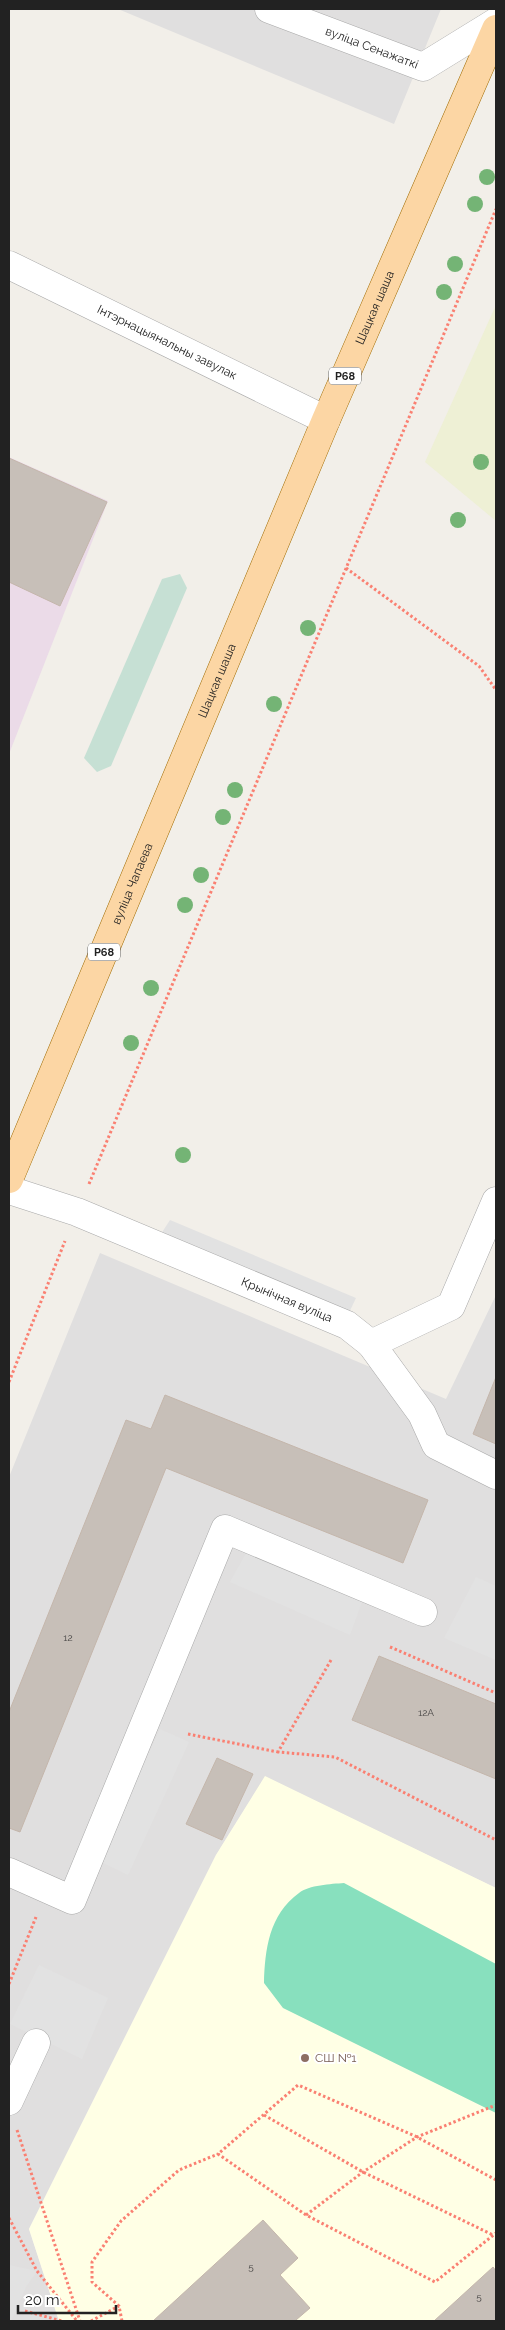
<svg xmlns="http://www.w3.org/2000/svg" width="505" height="2330" viewBox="0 0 505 2330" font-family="Raleway,sans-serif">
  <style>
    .residential { fill: #e0dfdf }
    .industrial { fill: #ebdbe8 }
    .education { fill: #ffffe5 }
    .farmland { fill: #eef0d5 }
    .wetland { fill: #c6e0d4 }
    .pitch { fill: #88e0be }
    .parking { fill: #e2e2e2 }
    .building { fill: #c7bfb8; stroke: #c4b6ab }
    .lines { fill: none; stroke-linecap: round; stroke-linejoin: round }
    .minor-casing { stroke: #a9a9a9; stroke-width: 29 }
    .major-casing { stroke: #a06b00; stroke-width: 29 }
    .path { stroke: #fa8072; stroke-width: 3; stroke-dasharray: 2.5 2.5; stroke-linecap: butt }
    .minor { stroke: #fff; stroke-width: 28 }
    .major { stroke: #fcd6a4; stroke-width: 28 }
    .tree { fill: #74b475 }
    .education-dot { fill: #8d6e63; stroke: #fff; stroke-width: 2 }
    .labels { text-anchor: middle; stroke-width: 4; stroke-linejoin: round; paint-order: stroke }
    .number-label { font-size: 10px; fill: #4b4948 }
    .shield { fill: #fff; stroke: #646464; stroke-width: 1 }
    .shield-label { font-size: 11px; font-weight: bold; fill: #222 }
    .street-label { font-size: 12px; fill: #222; stroke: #fff }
    .education-label { font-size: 12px; fill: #785e54; stroke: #fff; text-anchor: start }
  </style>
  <rect width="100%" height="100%" fill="#f2efe9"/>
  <path class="residential" d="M118,9H441L394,124Z
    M100,1253L446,1399L496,1295V1888L265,1777L216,1855L29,2229L59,2321H9V1477Z"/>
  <path class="industrial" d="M9,457L108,501L9,754Z"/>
  <path class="education" d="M265,1776L496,1888V2321H59L29,2229L216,1855Z"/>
  <path class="farmland" d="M496,305V521L425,462Z"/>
  <path class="wetland" d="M180,574L187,588L111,766L97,772L84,758L162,579Z"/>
  <path class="pitch" d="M344,1883L496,1964V2113L283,2008L264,1983C265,1949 269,1915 299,1893C309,1885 331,1884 344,1883Z"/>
  <path class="parking" d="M170,1220L356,1298L347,1317L155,1243Z
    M253,1541L367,1588L350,1635L230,1582Z
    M476,1577L496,1586V1660L444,1638Z
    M160,1729L189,1742L128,1875L99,1861Z
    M39,1965L108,1998L82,2059L10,2024Z
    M9,2265L37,2271L26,2287L11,2321H9Z"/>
  <path class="building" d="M9,458L107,502L60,606L9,582Z
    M496,1377V1444L473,1434Z
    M165,1395L428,1500L403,1563L166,1468L20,1832L9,1828V1712L126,1420L151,1429Z
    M379,1656L496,1704V1779L352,1720Z
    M217,1758L253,1774L222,1840L186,1824Z
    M263,2220L298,2258L280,2275L310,2308L296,2320L297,2321H153Z
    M493,2267L496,2271V2321H434Z"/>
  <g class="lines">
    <g class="minor-casing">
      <g id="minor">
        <path id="s1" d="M269,9L423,67L496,22"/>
        <path id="s2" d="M9,265L326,420"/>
        <path id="s3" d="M9,1190L77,1212L347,1325L371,1344L451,1306L496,1201"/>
        <path d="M371,1344L422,1414L436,1445L496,1475"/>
        <path d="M9,1872L72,1900L225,1529L423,1612"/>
        <path d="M9,2101L36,2043"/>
      </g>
    </g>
    <g class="major-casing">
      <g id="major">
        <path id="s4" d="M9,1179L326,420L496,29"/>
      </g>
    </g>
    <path class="path" d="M346,568L479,666L496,690
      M89,1184L496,209
      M9,1382L65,1241
      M390,1647L496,1693
      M331,1660L278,1752L335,1757L496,1840
      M188,1734L278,1752
      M9,1984L36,1917
      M264,2115L363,2172L493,2235
      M17,2130L80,2321
      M496,2180L417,2137L298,2085L218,2154L306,2215L435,2282L496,2233
      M306,2215L363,2172L417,2137L496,2105
      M9,2218L37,2271L77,2321
      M25,2311L62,2321
      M91,2321L119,2306
      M122,2321L119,2306L92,2282V2262L121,2221L179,2170L218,2154"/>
    <use href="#minor" class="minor"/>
    <use href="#major" class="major"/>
  </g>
  <g class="tree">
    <circle cx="487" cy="177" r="8"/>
    <circle cx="475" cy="204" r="8"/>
    <circle cx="455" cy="264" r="8"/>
    <circle cx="444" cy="292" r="8"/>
    <circle cx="481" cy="462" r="8"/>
    <circle cx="458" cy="520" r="8"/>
    <circle cx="308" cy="628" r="8"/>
    <circle cx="274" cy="704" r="8"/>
    <circle cx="235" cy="790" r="8"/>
    <circle cx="223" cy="817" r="8"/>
    <circle cx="201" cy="875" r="8"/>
    <circle cx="185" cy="905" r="8"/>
    <circle cx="151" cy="988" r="8"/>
    <circle cx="131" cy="1043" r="8"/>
    <circle cx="183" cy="1155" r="8"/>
  </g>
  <circle class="education-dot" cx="305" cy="2058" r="5"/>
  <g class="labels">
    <g class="number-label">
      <text x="68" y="1641">12</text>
      <text x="426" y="1716">12А</text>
      <text x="251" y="2270">5</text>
      <text x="479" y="2300">5</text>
    </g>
    <g class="shield">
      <rect x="329" y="367.5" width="32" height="17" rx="4"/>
      <rect x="88" y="943.5" width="32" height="17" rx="4"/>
    </g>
    <g class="shield-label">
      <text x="345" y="380">Р68</text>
      <text x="104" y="956">Р68</text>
    </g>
    <g class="street-label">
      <text dy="4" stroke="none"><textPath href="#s1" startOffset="110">вуліца Сенажаткі</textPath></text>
      <text dy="4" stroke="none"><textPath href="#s4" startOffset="945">Шацкая шаша</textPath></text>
      <text dy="4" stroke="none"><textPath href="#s2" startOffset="176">Інтэрнацыянальны завулак</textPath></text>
      <text dy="4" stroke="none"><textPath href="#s4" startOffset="540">Шацкая шаша</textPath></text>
      <text dy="4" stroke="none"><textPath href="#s4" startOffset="320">вуліца Чапаева</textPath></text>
      <text dy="4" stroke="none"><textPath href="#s3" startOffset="299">Крынічная вуліца</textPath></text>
    </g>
    <g class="education-label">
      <text x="315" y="2062">СШ №1</text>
    </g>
  </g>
  <rect width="505" height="2330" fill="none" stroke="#222222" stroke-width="20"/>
  <path d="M18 2305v8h98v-8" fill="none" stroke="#222222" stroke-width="2.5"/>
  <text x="25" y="2305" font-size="15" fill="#222222" stroke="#ffffff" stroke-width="4" paint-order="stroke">20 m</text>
</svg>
